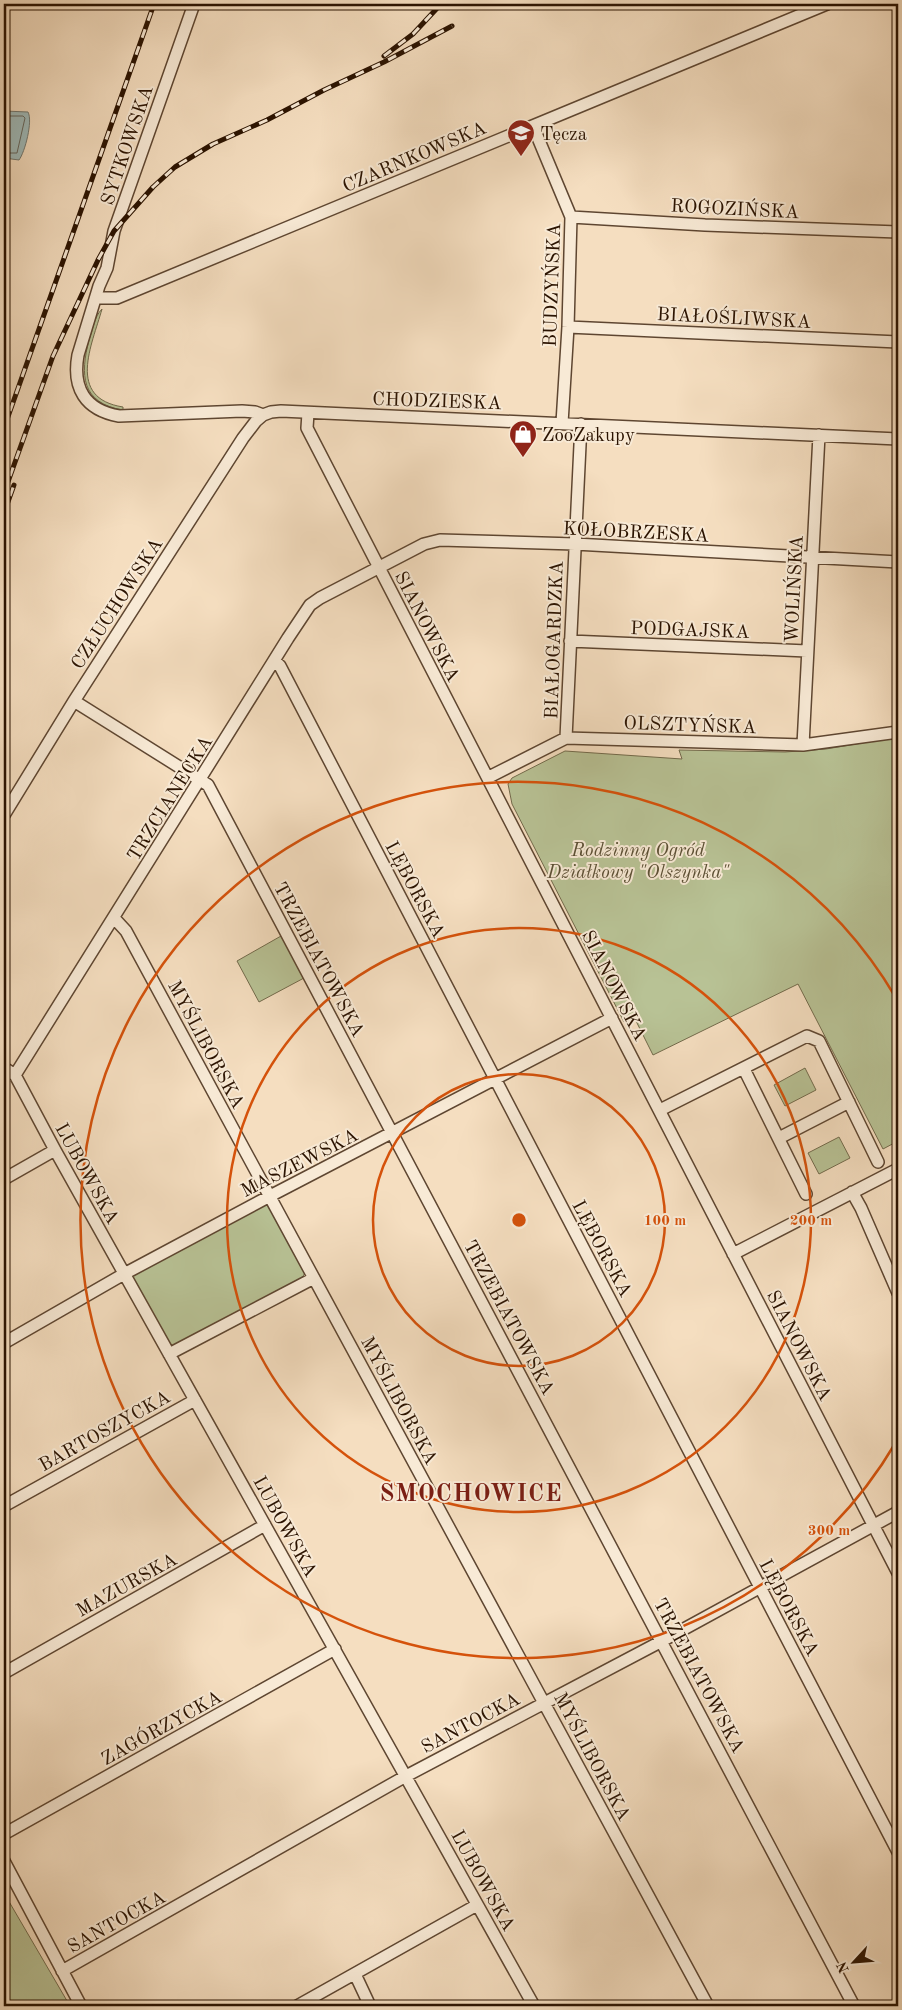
<svg xmlns="http://www.w3.org/2000/svg" width="902" height="2010" viewBox="0 0 902 2010" font-family="'Old Standard TT',serif">
  <style>
    .green { fill: #b8c295; stroke: #726a4b }
    .water { fill: #9fbbbb; stroke: #717871 }
    .lines { fill: none; stroke-linecap: round; stroke-linejoin: round }
    .shore { stroke: #65675e; stroke-width: 1 }
    .street-casing { stroke: #5e4631; stroke-width: 14 }
    .street { stroke: #f8ead6; stroke-width: 11 }
    .rail-casing { stroke: #2b1301; stroke-width: 5 }
    .rail { stroke: #f8ead6; stroke-width: 3; stroke-dasharray: 9; stroke-linecap: butt }
    .ring { fill: none; stroke: #d5520b; stroke-width: 2.5 }
    .labels { text-anchor: middle; stroke-width: 4; stroke-linejoin: round; paint-order: stroke }
    .poi-label { font-size: 19px; fill: #2b1301; stroke: #f8ead6; text-anchor: start }
    .street-label { font-size: 19px; fill: #2b1301; stroke: #f8ead6 }
    .park-label { font-size: 19px; font-style: italic; fill: #5c5035; stroke: #f8ead6 }
    .district-label { font-size: 24px; font-weight: bold; letter-spacing: 1px; fill: #7a1f14; stroke: #f8ead6 }
    .centre { fill: #d5520b; stroke: #f8ead6; stroke-width: 2.5 }
    .ring-label { font-size: 15px; text-anchor: middle; font-weight: bold; fill: #d5520b; stroke: #f8ead6; stroke-width: 4; stroke-linejoin: round; paint-order: stroke }
  </style>
  <rect width="100%" height="100%" fill="#f5dec0"/>
  <filter id="stains"><feTurbulence type="fractalNoise" baseFrequency=".004" numOctaves="4"/><feColorMatrix values="0 0 0 0 .2 0 0 0 0 .09 0 0 0 0 .02 0 0 0 .5 -.17"/></filter>
  <radialGradient id="worn" r=".72"><stop offset=".6" stop-color="#630" stop-opacity="0"/><stop offset="1" stop-color="#630" stop-opacity=".3"/></radialGradient>
  <path class="green" d="M102,309C92,345 66,398 123,407V410C81,403 80,375 89,340C93,329 94,317 102,309Z
    M898,737V1141L883,1149L798,984L653,1055L634,1017L624,1022L512,804L508,784L512,778L565,751L682,759L679,750L785,752L826,749Z
    M281,936L304,978L259,1002L237,961Z
    M805,1068L816,1090L785,1106L774,1085Z
    M839,1137L850,1158L819,1174L808,1153Z
    M267,1203L305,1273L300,1281L174,1346L169,1345L131,1277L133,1275Z
    M4,1893L70,2006H4Z"/>
  <path class="water" d="M4,111L28,112C33,121 25,152 19,160L4,158Z"/>
  <g class="lines">
    <path class="shore" d="M4,116H23L25,118L17,153H4"/>
    <g class="street-casing">
      <path id="street" d="M194,4L114,231L107,268L99,286L78,355C72,388 85,410 119,416L242,411L255,412L263,415
        M533,126L571,217L568,327L562,423
        M571,217L705,225L898,232
        M96,298H117L827,4
        M568,327L898,342
        M308,413L307,428L898,1573
        M570,641L807,651
        M275,661L280,666L898,1852
        M74,701L208,785L854,2006
        M566,738L581,424
        M803,745L819,435
        M489,777L566,738L803,745L898,732
        M4,815L74,701L243,438L256,421L263,415L271,412L281,411L898,439
        M114,918L126,931L708,2006
        M4,1068L15,1075L55,1150L534,2006
        M744,1069L806,1194
        M15,1075L288,638L310,605L320,598L424,544L440,540L575,544L898,562
        M660,1110L807,1036L819,1041L878,1162
        M779,1138L849,1102
        M4,1179L55,1150
        M852,1192L861,1208L898,1293
        M733,1254L898,1169
        M4,1343L124,1274L270,1196L612,1018
        M169,1354L314,1278
        M4,1506L195,1400
        M4,1673L265,1525
        M4,1834L335,1649
        M4,1861L81,2006
        M62,1971L406,1776L662,1641L898,1512
        M355,1974L370,2006
        M297,2006L477,1905"/>
    </g>
    <use href="#street" class="street"/>
    <g class="rail-casing">
      <path id="rail" d="M384,56L413,34L441,4
        M4,428L154,4
        M4,493L53,356L98,260L114,231L153,187L175,167L213,144L267,120L324,90L384,62L452,26
        M4,513L14,485"/>
    </g>
    <use href="#rail" class="rail"/>
  </g>
  <g class="ring">
    <circle cx="519" cy="1220" r="146"/>
    <circle cx="519" cy="1220" r="292"/>
    <path d="M896 1442A438 438 0 1 1 896 998"/>
  </g>
  <defs>
    <g id="school-pin" transform="scale(1.4375)"><path d="M0 17L-7.5 6A9.5 9.5 0 1 1 7.5 6Z" fill="#8f2418" stroke="#f8ead6"/><path d="M0-5L7-2L0 1L-7-2ZM-4 1L0 2.5L4 1V4Q0 6-4 4Z" fill="#fff"/></g>
    <g id="shop-pin" transform="scale(1.4375)"><path d="M0 17L-7.5 6A9.5 9.5 0 1 1 7.5 6Z" fill="#8f2418" stroke="#f8ead6"/><path d="M-5-2.5h2.3a2.7 3.5 0 0 1 5.4 0H5L5.5 6h-11ZM-1.5-2.5h3a1.5 2.3 0 0 0-3 0Z" fill="#fff"/></g>
  </defs>
  <g fill-rule="evenodd">
    <use href="#school-pin" x="521" y="133"/>
    <use href="#shop-pin" x="523" y="434"/>
  </g>
  <g class="labels">
    <g class="poi-label">
      <text x="540" y="140">Tęcza</text>
      <text x="542" y="441">ZooZakupy</text>
    </g>
    <g class="street-label">
      <text transform="translate(126 145) rotate(-71)" y="7">SYTKOWSKA</text>
      <text transform="translate(414 156) rotate(-23)" y="7">CZARNKOWSKA</text>
      <text transform="translate(735 208) rotate(3)" y="7">ROGOZIŃSKA</text>
      <text transform="translate(551 285) rotate(-88)" y="7">BUDZYŃSKA</text>
      <text transform="translate(734 317) rotate(3)" y="7">BIAŁOŚLIWSKA</text>
      <text transform="translate(437 400) rotate(2)" y="7">CHODZIESKA</text>
      <text transform="translate(636 531) rotate(3)" y="7">KOŁOBRZESKA</text>
      <text transform="translate(793 589) rotate(-87)" y="7">WOLIŃSKA</text>
      <text transform="translate(116 603) rotate(-57)" y="7">CZŁUCHOWSKA</text>
      <text transform="translate(428 626) rotate(63)" y="7">SIANOWSKA</text>
      <text transform="translate(690 629) rotate(2)" y="7">PODGAJSKA</text>
      <text transform="translate(553 640) rotate(-88)" y="7">BIAŁOGARDZKA</text>
      <text transform="translate(690 724) rotate(2)" y="7">OLSZTYŃSKA</text>
      <text transform="translate(169 798) rotate(-58)" y="7">TRZCIANECKA</text>
      <text transform="translate(416 889) rotate(62)" y="7">LĘBORSKA</text>
      <text transform="translate(320 959) rotate(62)" y="7">TRZEBIATOWSKA</text>
      <text transform="translate(615 985) rotate(63)" y="7">SIANOWSKA</text>
      <text transform="translate(207 1044) rotate(62)" y="7">MYŚLIBORSKA</text>
      <text transform="translate(299 1162) rotate(-27)" y="7">MASZEWSKA</text>
      <text transform="translate(88 1173) rotate(61)" y="7">LUBOWSKA</text>
      <text transform="translate(603 1248) rotate(62)" y="7">LĘBORSKA</text>
      <text transform="translate(510 1317) rotate(62)" y="7">TRZEBIATOWSKA</text>
      <text transform="translate(800 1345) rotate(63)" y="7">SIANOWSKA</text>
      <text transform="translate(400 1400) rotate(62)" y="7">MYŚLIBORSKA</text>
      <text transform="translate(104 1430) rotate(-29)" y="7">BARTOSZYCKA</text>
      <text transform="translate(286 1526) rotate(61)" y="7">LUBOWSKA</text>
      <text transform="translate(126 1584) rotate(-29)" y="7">MAZURSKA</text>
      <text transform="translate(790 1607) rotate(62)" y="7">LĘBORSKA</text>
      <text transform="translate(700 1675) rotate(62)" y="7">TRZEBIATOWSKA</text>
      <text transform="translate(470 1722) rotate(-28)" y="7">SANTOCKA</text>
      <text transform="translate(161 1727) rotate(-29)" y="7">ZAGÓRZYCKA</text>
      <text transform="translate(593 1756) rotate(62)" y="7">MYŚLIBORSKA</text>
      <text transform="translate(484 1880) rotate(61)" y="7">LUBOWSKA</text>
      <text transform="translate(116 1921) rotate(-29)" y="7">SANTOCKA</text>
    </g>
    <g class="park-label">
      <text x="638" y="856">Rodzinny Ogród<tspan x="638" dy="22">Działkowy "Olszynka"</tspan></text>
    </g>
    <g class="district-label">
      <text x="471" y="1501">SMOCHOWICE</text>
    </g>
  </g>
  <circle cx="519" cy="1220" r="8" class="centre"/>
  <g class="ring-label">
    <text x="665" y="1225">100 m</text>
    <text x="811" y="1225">200 m</text>
    <text x="829" y="1535">300 m</text>
  </g>
  <rect width="902" height="2010" fill="none" stroke="#f5dec0" stroke-width="20"/>
  <rect x="5" y="5" width="892" height="2000" fill="none" stroke="#2b1301" stroke-width="2.5"/>
  <rect x="10" y="10" width="882" height="1990" fill="none" stroke="#2b1301"/>
  <g transform="translate(854 1962) rotate(244)" stroke="#f8ead6" stroke-width="4" paint-order="stroke">
  <path d="M0-4L9 19L0 12L-9 19Z" fill="#2b1301"/>
  <text y="-8" font-size="14" font-weight="bold" text-anchor="middle" fill="#2b1301">N</text>
  </g>
  <rect width="100%" height="100%" filter="url(#stains)"/>
  <rect width="100%" height="100%" fill="url(#worn)"/>
</svg>
